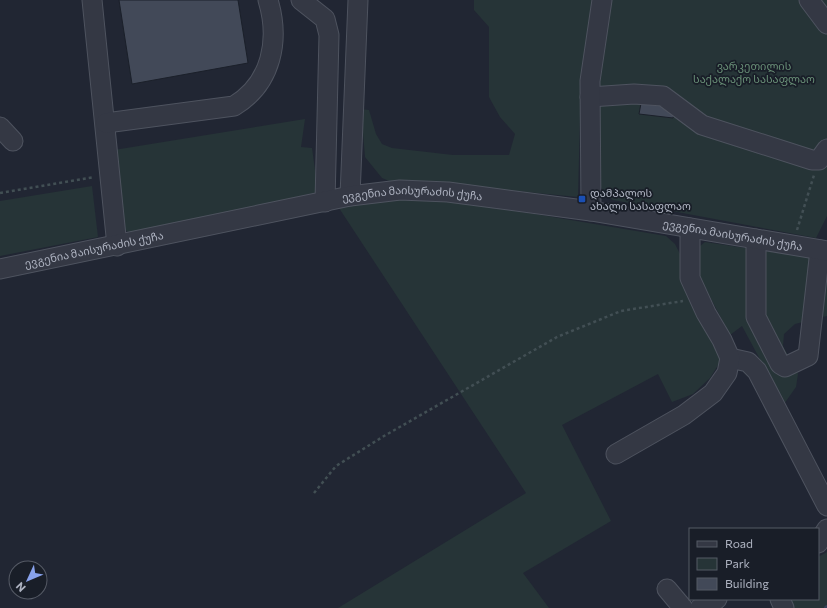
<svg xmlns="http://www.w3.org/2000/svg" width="827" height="608" viewBox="0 0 827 608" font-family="Commissioner,'Noto Sans Georgian',sans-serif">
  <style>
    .green { fill: #263437 }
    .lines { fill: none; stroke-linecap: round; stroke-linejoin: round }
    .stream { stroke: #38425b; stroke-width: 4 }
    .building { fill: #424958; stroke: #1b202a }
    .minor-casing { stroke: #4e535f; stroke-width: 21 }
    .path { stroke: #424f54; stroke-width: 2.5; stroke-dasharray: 3 3; stroke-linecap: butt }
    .minor { stroke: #343844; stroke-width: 19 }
    .transit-dot { fill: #1a4fb4; stroke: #191e28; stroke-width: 1.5 }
    .labels { text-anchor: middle; stroke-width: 3.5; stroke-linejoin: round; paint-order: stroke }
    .park-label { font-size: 11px; fill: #688e76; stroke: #191e28 }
    .poi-label { font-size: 11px; fill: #aeb3c1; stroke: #191e28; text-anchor: start }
    .street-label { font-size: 11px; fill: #aeb3c1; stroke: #191e28 }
  </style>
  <rect width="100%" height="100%" fill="#212633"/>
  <path class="green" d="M474,0H827V216L816,238L613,200L604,194L598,180L597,117H580L578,197L473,187L394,183L382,178L365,157L361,109L369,110L376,134L382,144L392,148L453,155H509L515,134L500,117L489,97V27L474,10Z
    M305,119L301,147L312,148L318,192L134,234L124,230L114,150Z
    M92,186L98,237L0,256V201Z
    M432,199L535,214L666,236L675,244L680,254L684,274L717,346L720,362L710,378L693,394L672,402L658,374L562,425L611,521L523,573L549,608H338L526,493L339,208L386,200Z
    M705,242L827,260V316L795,324L784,334L783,346L798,374L796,387L784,404L742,326L730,335L699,276L700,246Z
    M827,552V608H793L789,599H818V557Z"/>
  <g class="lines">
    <path class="stream" d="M826,608L827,607"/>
  </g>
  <path class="building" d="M119,0H238L248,63L132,84Z
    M642,98L666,103L675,110L673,118L639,114Z"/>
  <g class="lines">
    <g class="minor-casing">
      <g id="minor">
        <path d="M92,0L117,246"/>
        <path d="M301,0L325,19L329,35L325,202"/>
        <path d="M809,0L827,24"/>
        <path d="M590,97L634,94L663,96L702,125L812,160H819L827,149"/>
        <path d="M106,123L234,106C272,83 280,40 268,0"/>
        <path d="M0,127L13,141"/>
        <path d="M350,196L358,0"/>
        <path d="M591,211L590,81L602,0"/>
        <path d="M756,239V317L780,364L785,367L808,356L820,250"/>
        <path id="s1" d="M0,269L350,196L400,190L448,192L591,211L827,251"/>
        <path d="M730,358L748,362L757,371L827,506"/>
        <path d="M616,454L684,415L713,393L727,373L730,358L722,340L706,313L690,278V228"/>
        <path d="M818,543L827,529"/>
        <path d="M667,589L683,608"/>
        <path d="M780,599L784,608"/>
        <path d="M700,608L717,599"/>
      </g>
    </g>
    <path class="path" d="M0,193L94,177
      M797,230L814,175
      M314,493L336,466L384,436L557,337L621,311L683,301"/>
    <use href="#minor" class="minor"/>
  </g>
  <rect class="transit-dot" x="578" y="195" width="8" height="8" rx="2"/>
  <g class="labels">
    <g class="park-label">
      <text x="754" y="70">ვარკეთილის<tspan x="754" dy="13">საქალაქო სასაფლაო</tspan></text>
    </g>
    <g class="poi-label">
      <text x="590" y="197">დამპალოს<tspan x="590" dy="13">ახალი სასაფლაო</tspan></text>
    </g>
    <g class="street-label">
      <text dy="4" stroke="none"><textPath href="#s1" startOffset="420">ევგენია მაისურაძის ქუჩა</textPath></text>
      <text dy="4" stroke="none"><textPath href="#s1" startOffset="744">ევგენია მაისურაძის ქუჩა</textPath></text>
      <text dy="4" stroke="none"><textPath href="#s1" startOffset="96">ევგენია მაისურაძის ქუჩა</textPath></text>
    </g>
  </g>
  <rect x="689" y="528" width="130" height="72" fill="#191e28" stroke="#555a65"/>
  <rect x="697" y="541" width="20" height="6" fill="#343844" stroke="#555a65"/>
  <text x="725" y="548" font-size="12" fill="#aeb3c1">Road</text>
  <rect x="697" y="558" width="20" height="12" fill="#263437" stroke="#555a65"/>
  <text x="725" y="568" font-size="12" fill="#aeb3c1">Park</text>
  <rect x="697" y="578" width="20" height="12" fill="#424958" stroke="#555a65"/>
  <text x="725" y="588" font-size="12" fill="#aeb3c1">Building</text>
  <g transform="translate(28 580) rotate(226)"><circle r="19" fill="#191e28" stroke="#555a65"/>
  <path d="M0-3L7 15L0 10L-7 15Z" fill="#88a2ec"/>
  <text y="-6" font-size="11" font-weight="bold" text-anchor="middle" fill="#aeb3c1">N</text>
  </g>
</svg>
